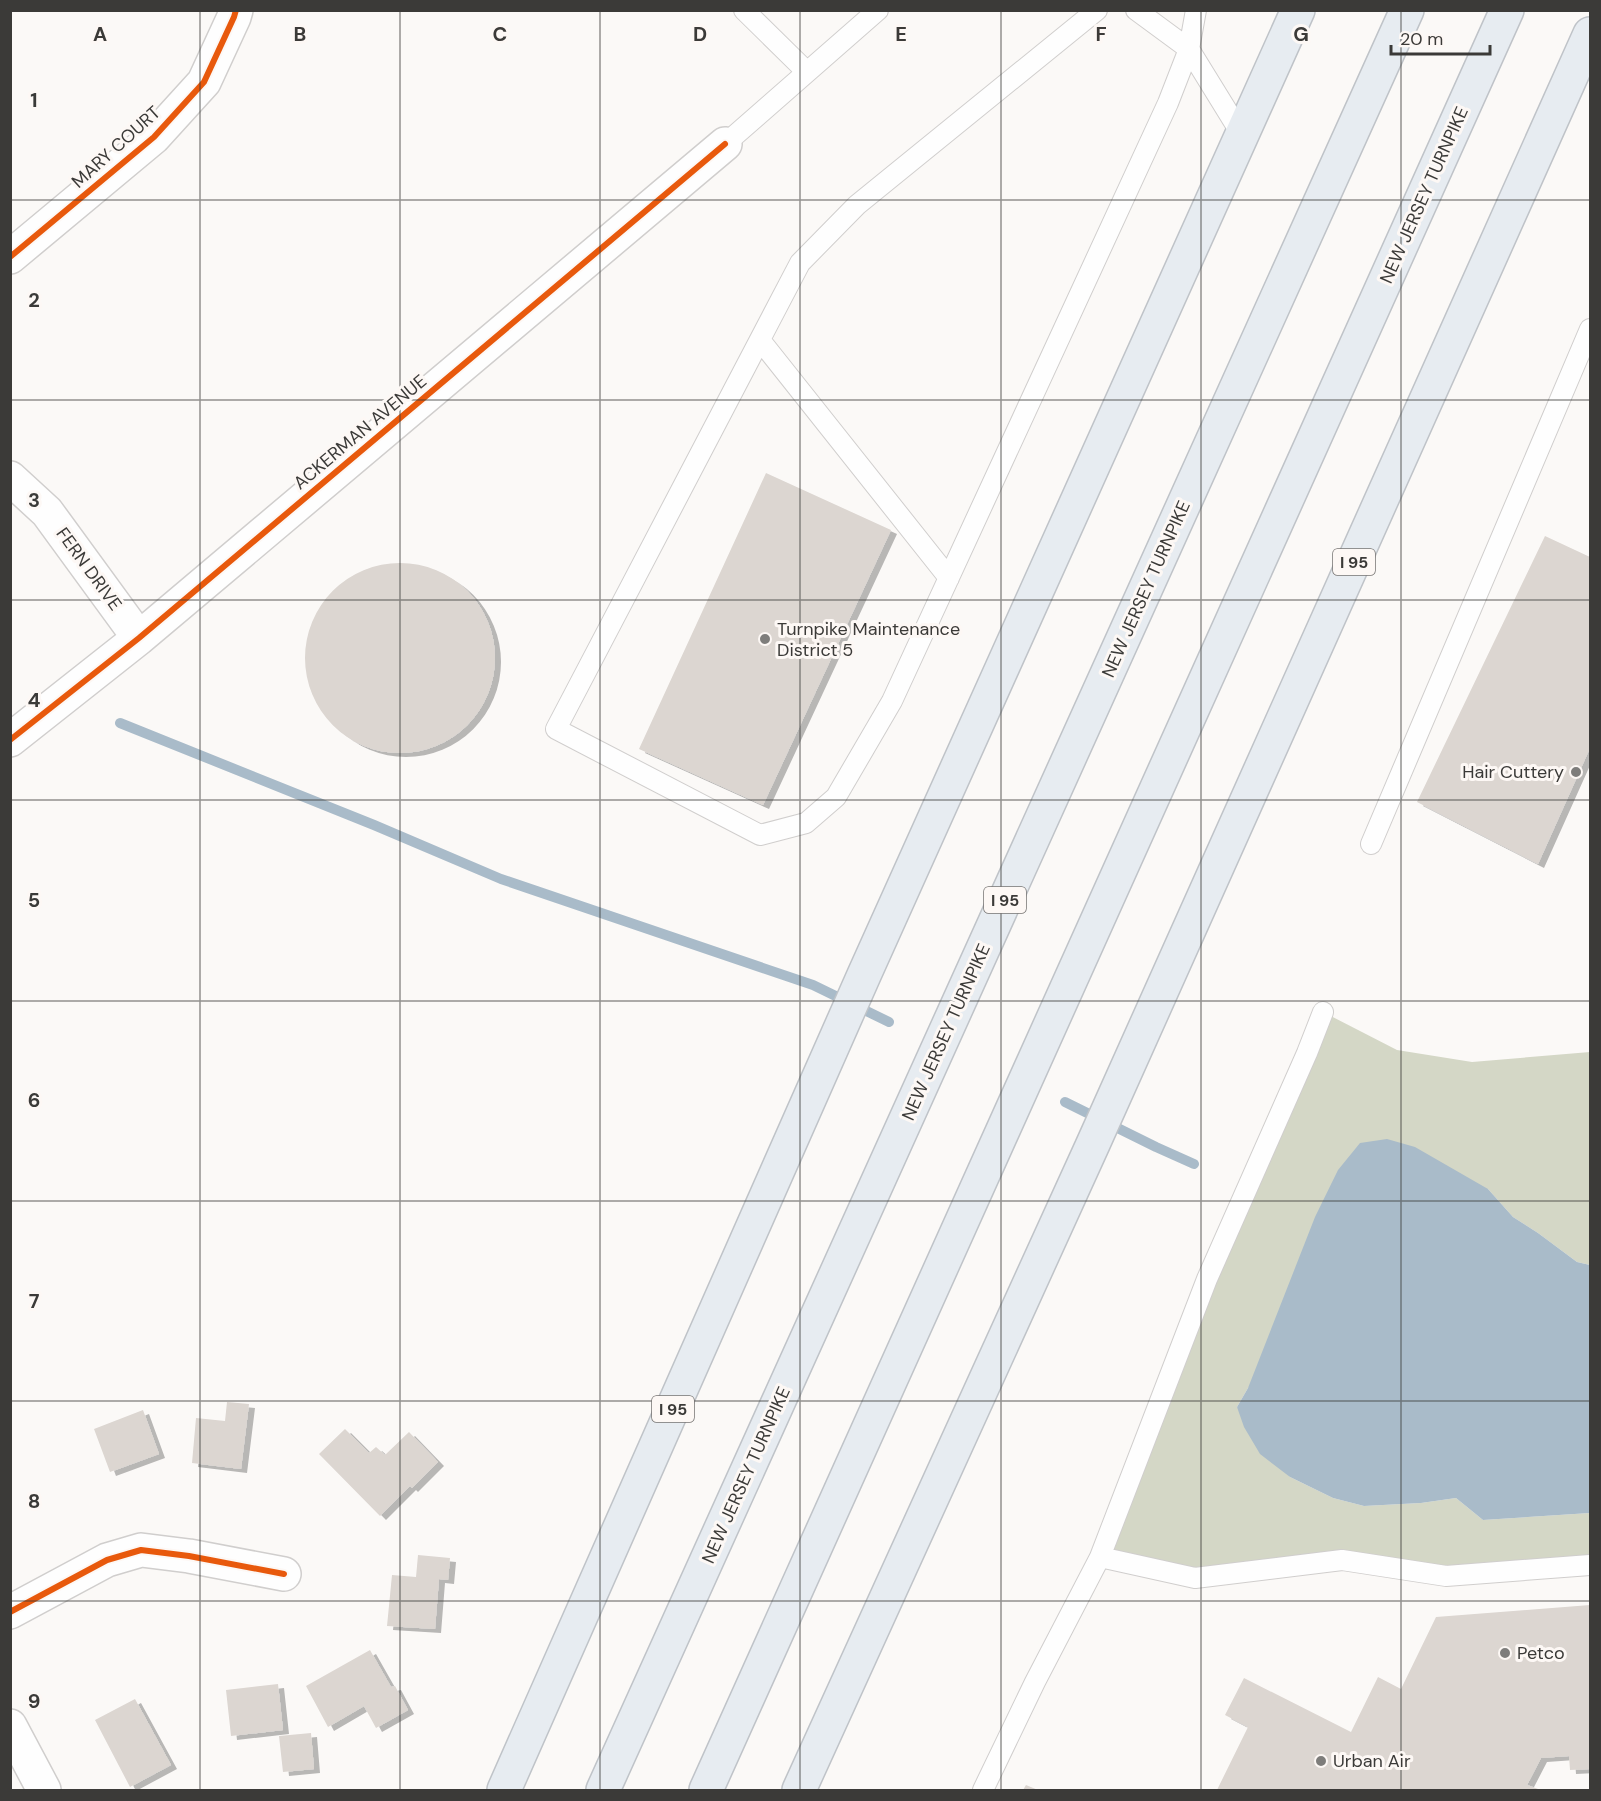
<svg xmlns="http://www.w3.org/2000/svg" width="1601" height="1801" viewBox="0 0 1601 1801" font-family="'DM Sans',sans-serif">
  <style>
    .forest { fill: #d4d7c6 }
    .water { fill: #a9bbc9 }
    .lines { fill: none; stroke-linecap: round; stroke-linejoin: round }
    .stream { stroke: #a9bbc9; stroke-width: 10 }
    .building { fill: #dcd6d1; filter: url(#shadow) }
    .lane-casing { stroke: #d0cecd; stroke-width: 22 }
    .street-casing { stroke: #d0cecd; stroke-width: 36 }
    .highway-casing { stroke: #bfc3c8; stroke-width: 36 }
    .lane { stroke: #fefefe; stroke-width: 20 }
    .street { stroke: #fefefe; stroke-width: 33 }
    .highway { stroke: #e7ecf1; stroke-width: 33 }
    .cycleway-casing { stroke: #fdf8f5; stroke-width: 10 }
    .cycleway { stroke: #e8590c; stroke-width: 6 }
    .grid { fill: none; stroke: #3b3a38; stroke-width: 1.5; stroke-opacity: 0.55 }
    .poi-dot { fill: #7e7d7b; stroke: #fdf8f5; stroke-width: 2 }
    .labels { text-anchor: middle; stroke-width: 6; stroke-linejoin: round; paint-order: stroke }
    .shield { fill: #fdf8f5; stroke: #757371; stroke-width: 1.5 }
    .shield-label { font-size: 16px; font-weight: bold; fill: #3b3a38 }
    .street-label { font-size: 18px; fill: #3b3a38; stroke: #fdf8f5 }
    .poi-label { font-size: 18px; fill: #3b3a38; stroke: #fdf8f5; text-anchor: start }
    .grid-label { font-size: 20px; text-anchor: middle; font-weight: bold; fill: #3b3a38; stroke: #fdf8f5; stroke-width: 6; stroke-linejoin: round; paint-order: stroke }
  </style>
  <defs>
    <filter id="shadow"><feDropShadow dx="6" dy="4" stdDeviation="0" flood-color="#0004"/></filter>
  </defs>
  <rect width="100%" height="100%" fill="#fbf9f7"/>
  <path class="forest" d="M1323,1012L1397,1050L1472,1062L1590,1052V1265L1577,1262L1538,1233L1513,1217L1488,1189L1248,1388L1237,1407L1290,1477L1333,1498L1364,1506L1421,1503L1456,1498L1483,1520L1590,1513V1565L1446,1576L1342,1560L1195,1578L1100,1557Z"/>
  <path class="water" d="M1387,1139L1415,1147L1488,1189L1513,1217L1538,1233L1577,1262L1590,1265V1513L1483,1520L1456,1498L1421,1503L1364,1506L1333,1498L1290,1477L1260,1454L1244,1427L1237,1407L1248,1388L1315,1217L1338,1170L1360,1143Z"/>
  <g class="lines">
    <path class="stream" d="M120,723L374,825L501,879L813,985L889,1022
      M1065,1102L1156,1147L1194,1164"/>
  </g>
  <path class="building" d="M766,473L891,530L763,805L639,749Z
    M1545,536L1590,557V748L1538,864L1417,802Z
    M305 658a95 95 0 1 1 190 0a95 95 0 1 1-190 0Z
    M227,1402L249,1404L241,1469L192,1463L196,1418L225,1421Z
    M143,1410L159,1454L110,1472L94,1429Z
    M345,1429L369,1453L376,1447L385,1455L409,1432L438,1462L412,1488L410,1486L380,1516L319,1454Z
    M418,1555L450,1558L448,1580L439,1579L435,1629L387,1626L392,1575L416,1577Z
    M1590,1605V1769L1570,1770L1569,1756L1541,1758L1527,1785L1541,1790H1217L1248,1727L1225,1715L1244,1678L1351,1732L1378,1677L1401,1689L1436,1617Z
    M370,1650L391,1687L395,1686L408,1710L376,1728L364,1706L328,1727L306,1686Z
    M278,1684L283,1730L231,1736L226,1690Z
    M135,1699L171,1765L130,1787L95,1720Z
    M311,1733L314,1769L283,1772L279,1736Z
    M1026,1785L1038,1790H1023Z"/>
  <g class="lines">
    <g class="lane-casing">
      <path id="lane" d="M744,10L807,72
        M1097,10L857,205L800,263L556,729L760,835L806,823L836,797L892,701L1168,103L1189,49L1196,10
        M1136,10L1189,49L1242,135
        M725,144L878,10
        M760,340L949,578
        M1371,844L1590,329
        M1100,1557L1207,1279L1307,1053L1323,1012
        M983,1790L1035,1682L1100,1557L1195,1578L1342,1560L1446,1576L1590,1565"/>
    </g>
    <g class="street-casing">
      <path id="street" d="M10,257L154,137L204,82L234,17L236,10
        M10,478L47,512L139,638
        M10,740L139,638L725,144
        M10,1612L107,1560L141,1550L189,1556L284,1574
        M10,1726L44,1790"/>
    </g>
    <g class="highway-casing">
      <path id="highway" d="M504,1790L864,975L1298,10
        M603,1790L1407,10
        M706,1790L1507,10
        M799,1790L1093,1144L1590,34"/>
    </g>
    <use href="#lane" class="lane"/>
    <use href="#street" class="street"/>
    <use href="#highway" class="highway"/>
    <g class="cycleway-casing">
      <path id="cycleway" d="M10,257L154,137L204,82L234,17L236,10
        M10,740L139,638L725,144
        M10,1612L107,1560L141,1550L189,1556L284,1574"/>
    </g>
    <use href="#cycleway" class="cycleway"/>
  </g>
  <path class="grid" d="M200,10V1790M400,10V1790M600,10V1790M800,10V1790M1001,10V1790M1201,10V1790M1401,10V1790M10,200H1590M10,400H1590M10,600H1590M10,800H1590M10,1001H1590M10,1201H1590M10,1401H1590M10,1601H1590"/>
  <g class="poi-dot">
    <circle cx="765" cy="639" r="6"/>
    <circle cx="1576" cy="772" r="6"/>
    <circle cx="1505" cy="1653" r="6"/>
    <circle cx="1321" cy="1761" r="6"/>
  </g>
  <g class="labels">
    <g class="shield">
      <rect x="1333" y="549" width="42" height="26" rx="4.5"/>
      <rect x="984" y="887" width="42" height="26" rx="4.5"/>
      <rect x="652" y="1396" width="42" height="26" rx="4.5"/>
    </g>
    <g class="shield-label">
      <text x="1354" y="568">I 95</text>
      <text x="1005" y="906">I 95</text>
      <text x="673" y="1415">I 95</text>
    </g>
    <g class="street-label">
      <text transform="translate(116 147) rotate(-42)" y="6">MARY COURT</text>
      <text transform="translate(1424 195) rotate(-66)" y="6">NEW JERSEY TURNPIKE</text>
      <text transform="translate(360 432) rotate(-40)" y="6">ACKERMAN AVENUE</text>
      <text transform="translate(89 569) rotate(54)" y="6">FERN DRIVE</text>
      <text transform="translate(1146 589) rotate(-66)" y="6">NEW JERSEY TURNPIKE</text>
      <text transform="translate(946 1032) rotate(-66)" y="6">NEW JERSEY TURNPIKE</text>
      <text transform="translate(746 1475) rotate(-66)" y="6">NEW JERSEY TURNPIKE</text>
    </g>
    <g class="poi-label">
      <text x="777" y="635">Turnpike Maintenance<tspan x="777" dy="21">District 5</tspan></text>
      <text x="1564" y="778" text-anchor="end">Hair Cuttery</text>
      <text x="1517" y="1659">Petco</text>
      <text x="1333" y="1767">Urban Air</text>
    </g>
  </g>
  <g class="grid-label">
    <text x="100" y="41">A</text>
    <text x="300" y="41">B</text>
    <text x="500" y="41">C</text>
    <text x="700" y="41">D</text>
    <text x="901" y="41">E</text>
    <text x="1101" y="41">F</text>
    <text x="1301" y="41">G</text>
    <text x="34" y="107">1</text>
    <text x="34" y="307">2</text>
    <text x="34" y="507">3</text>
    <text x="34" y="707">4</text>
    <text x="34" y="907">5</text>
    <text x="34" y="1107">6</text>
    <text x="34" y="1308">7</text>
    <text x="34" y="1508">8</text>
    <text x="34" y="1708">9</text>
  </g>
  <rect width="1601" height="1801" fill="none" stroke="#3b3a38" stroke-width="24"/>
  <path d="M1391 45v9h99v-9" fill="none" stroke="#3b3a38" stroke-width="3"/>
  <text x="1400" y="45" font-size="18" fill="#3b3a38" stroke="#fdf8f5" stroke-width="4.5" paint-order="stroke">20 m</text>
</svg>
